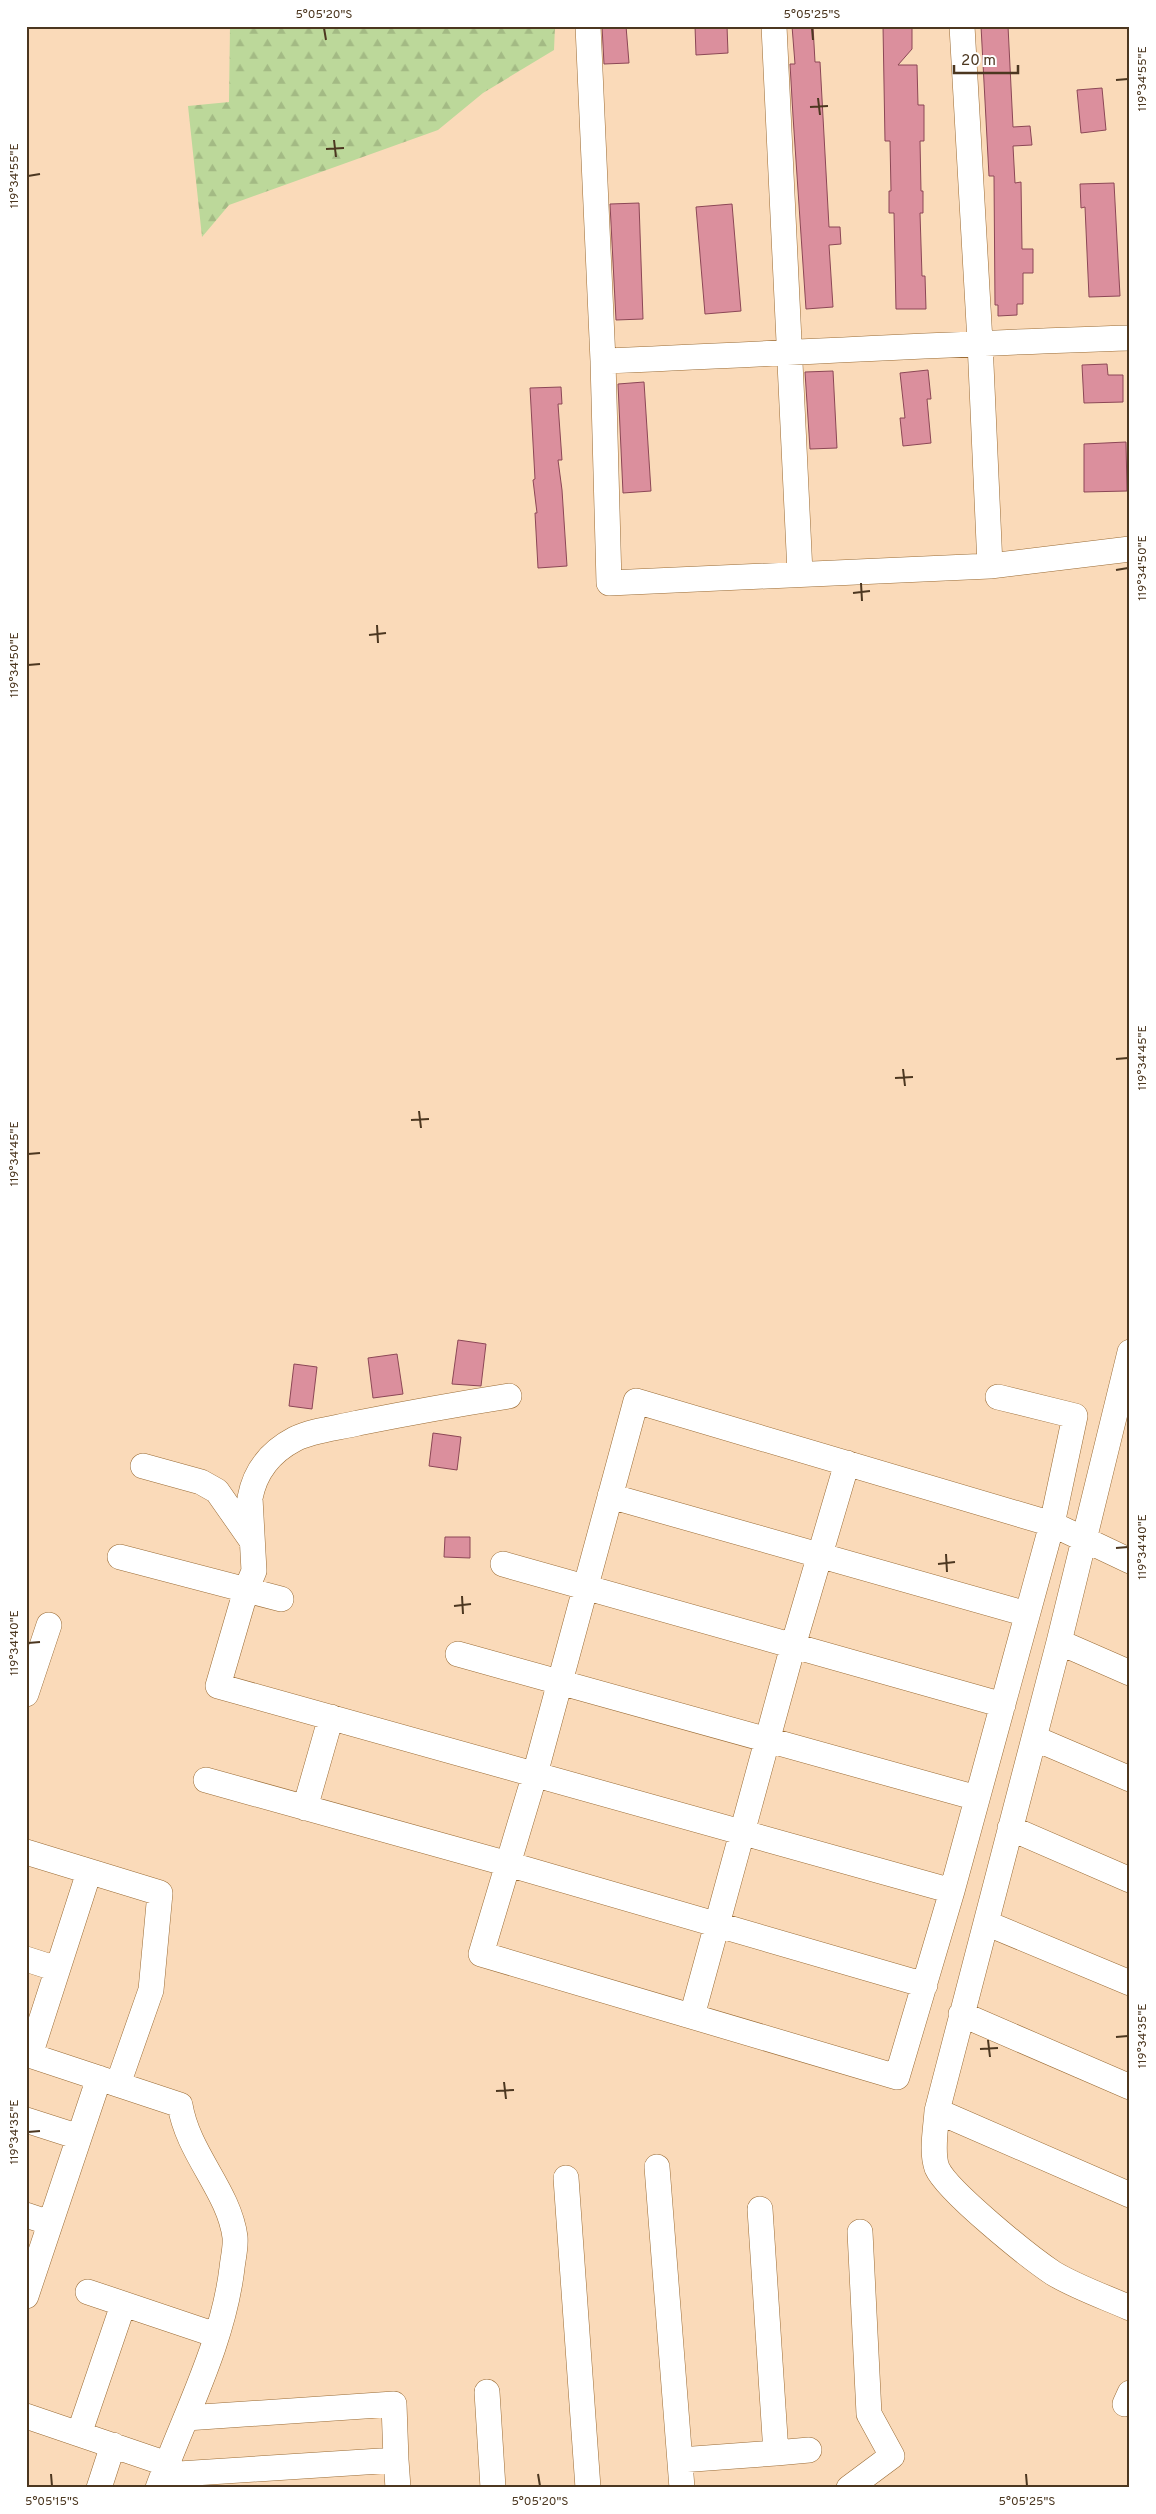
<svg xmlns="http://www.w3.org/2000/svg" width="1156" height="2514" viewBox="0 0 1156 2514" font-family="Overpass,sans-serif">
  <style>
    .forest { fill: url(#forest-firs) }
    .building { fill: #db8f9d; stroke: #8c4756 }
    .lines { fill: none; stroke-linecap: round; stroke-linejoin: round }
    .minor-casing { stroke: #9a6b34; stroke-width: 26 }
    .minor { stroke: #fff; stroke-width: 25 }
    .ticks { fill: none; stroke: #4c3720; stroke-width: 2 }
    .neatline { fill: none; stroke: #4c3720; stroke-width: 2 }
    .ticks-label { font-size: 12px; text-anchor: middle; fill: #4c3720 }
  </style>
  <defs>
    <pattern id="forest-firs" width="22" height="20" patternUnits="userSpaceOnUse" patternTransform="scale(1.25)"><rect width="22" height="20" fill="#bcd89a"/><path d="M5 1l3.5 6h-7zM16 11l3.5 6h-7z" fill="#a3ba84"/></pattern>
  </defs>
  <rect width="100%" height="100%" fill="#fadab9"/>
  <path class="forest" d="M230,26H555L554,50L483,93L438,130L229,205L202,237L188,106L229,102Z"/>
  <path class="building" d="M602,26H626L629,63L604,64Z
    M695,26H727L728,53L696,55Z
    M792,26H813L815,62H820L829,227H840L841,244L829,245L833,307L806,309L793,116L790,64H795Z
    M883,26H912V49L898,65H917L918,105H924V141H920L921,191H923V213H920L922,276H925L926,309H896L894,213H889V191H891L890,141H885Z
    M981,26H1008L1013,127L1030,126L1032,145L1013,146L1015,183L1021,182L1022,249H1033V273H1023V304H1017V315L998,316V305H995L994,176H989Z
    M1102,88L1106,130L1081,133L1077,90Z
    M1114,183L1120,296L1089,297L1085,207L1081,208L1080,184Z
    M639,203L643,319L616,320L610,204Z
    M732,204L741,311L705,314L696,207Z
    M1107,364L1108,375H1123V402L1084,403L1082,365Z
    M928,370L931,399H927L931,443L903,446L900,418H905L900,373Z
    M833,371L837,448L810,449L805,372Z
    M644,382L651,491L623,493L618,384Z
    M561,387L562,404H558L562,460H558L562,490L567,566L538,568L535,513H537L533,480L535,479L530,388Z
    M1126,442L1127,491L1084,492V444Z
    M458,1340L486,1344L481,1386L452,1384Z
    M397,1354L403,1394L373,1398L368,1358Z
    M294,1364L317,1367L312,1409L289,1406Z
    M433,1433L461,1437L457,1470L429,1466Z
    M445,1537H470V1558L444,1557Z"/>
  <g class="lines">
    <g class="minor-casing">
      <path id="minor" d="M588,26L603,361L609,583L990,566
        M774,26L800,573
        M962,26L980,342L990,566L1130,549
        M603,361C779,354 954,343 1130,338
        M1130,1352L1059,1642L937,2111C936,2128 931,2152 937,2168C947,2191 1029,2257 1053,2273C1076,2287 1105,2297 1130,2308
        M509,1396C458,1404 408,1413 358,1423C338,1428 313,1430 295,1439C270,1452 255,1471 250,1498L254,1571L246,1590L218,1686L952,1891
        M998,1397L1075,1416L1052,1524L952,1891L897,2077L481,1954L535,1774L636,1401L1052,1524L1130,1561
        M143,1466L201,1482L217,1491L252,1541
        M610,1496L1027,1614
        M120,1557L281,1599
        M503,1564L1003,1705
        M1059,1642L1130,1673
        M458,1654L977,1798
        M26,1694L49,1625
        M1034,1738L1130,1779
        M206,1780L508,1864L925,1985
        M305,1808L331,1717
        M1010,1828L1130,1880
        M26,1852L160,1893L151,1990L118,2084
        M986,1923L1130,1983
        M26,1959L57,1969
        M961,2014L1130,2087
        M692,2016L793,1646L847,1463
        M26,2054L180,2105C188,2154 229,2191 235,2237C236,2247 233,2258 232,2268C223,2344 184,2416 158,2488
        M30,2055L89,1872
        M937,2111L1130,2195
        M26,2120L79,2137
        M657,2167L682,2488
        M566,2178L588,2488
        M26,2215L50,2223
        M88,2292L216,2335
        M26,2296L99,2078
        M487,2392L493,2488
        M1125,2404L1130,2393
        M26,2416L167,2464
        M186,2418L394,2404L396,2460
        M79,2434L123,2305
        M776,2453L809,2450
        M680,2460L776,2453L760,2209
        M163,2475L396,2460L398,2488
        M99,2488L113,2445
        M849,2488L892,2456L869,2414L860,2232"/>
    </g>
    <use href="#minor" class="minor"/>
  </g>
  <path class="ticks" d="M324,28L326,40M812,28L813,40M1116,80L1128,79M818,98L820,115M810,107L828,106M334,140L336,157M326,149L344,148M28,176L40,174M1116,570L1128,568M861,583L862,601M853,593L870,591M377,625L378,643M369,635L386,633M28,665L40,664M1116,1059L1128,1058M903,1069L905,1086M895,1078L913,1077M419,1111L421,1128M411,1120L429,1119M28,1154L40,1153M1116,1548L1128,1547M946,1554L947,1572M938,1564L955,1562M462,1596L463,1614M454,1606L471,1604M28,1643L40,1642M1116,2037L1128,2036M988,2040L990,2057M980,2049L998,2048M504,2082L506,2099M496,2091L514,2090M28,2132L40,2131M51,2474L52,2486M538,2474L540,2486M1026,2474L1027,2486"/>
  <rect width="1156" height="2514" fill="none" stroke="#ffffff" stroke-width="55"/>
  <path d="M954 65v8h64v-8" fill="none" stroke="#4c3720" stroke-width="2.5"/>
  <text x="961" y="65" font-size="15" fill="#4c3720" stroke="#ffffff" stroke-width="4" paint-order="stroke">20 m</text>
  <rect x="28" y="28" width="1100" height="2458" class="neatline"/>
  <g class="ticks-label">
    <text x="324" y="18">5°05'20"S</text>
    <text x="812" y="18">5°05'25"S</text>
    <text transform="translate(1142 79) rotate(-90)" y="4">119°34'55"E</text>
    <text transform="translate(14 176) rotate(-90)" y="4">119°34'55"E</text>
    <text transform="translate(1142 568) rotate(-90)" y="4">119°34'50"E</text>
    <text transform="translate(14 665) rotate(-90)" y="4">119°34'50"E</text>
    <text transform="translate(1142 1058) rotate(-90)" y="4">119°34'45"E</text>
    <text transform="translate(14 1154) rotate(-90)" y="4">119°34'45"E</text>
    <text transform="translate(1142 1547) rotate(-90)" y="4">119°34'40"E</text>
    <text transform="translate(14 1643) rotate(-90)" y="4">119°34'40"E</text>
    <text transform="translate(1142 2036) rotate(-90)" y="4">119°34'35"E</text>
    <text transform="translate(14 2132) rotate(-90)" y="4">119°34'35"E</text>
    <text x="52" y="2505">5°05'15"S</text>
    <text x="540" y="2505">5°05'20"S</text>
    <text x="1027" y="2505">5°05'25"S</text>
  </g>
</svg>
